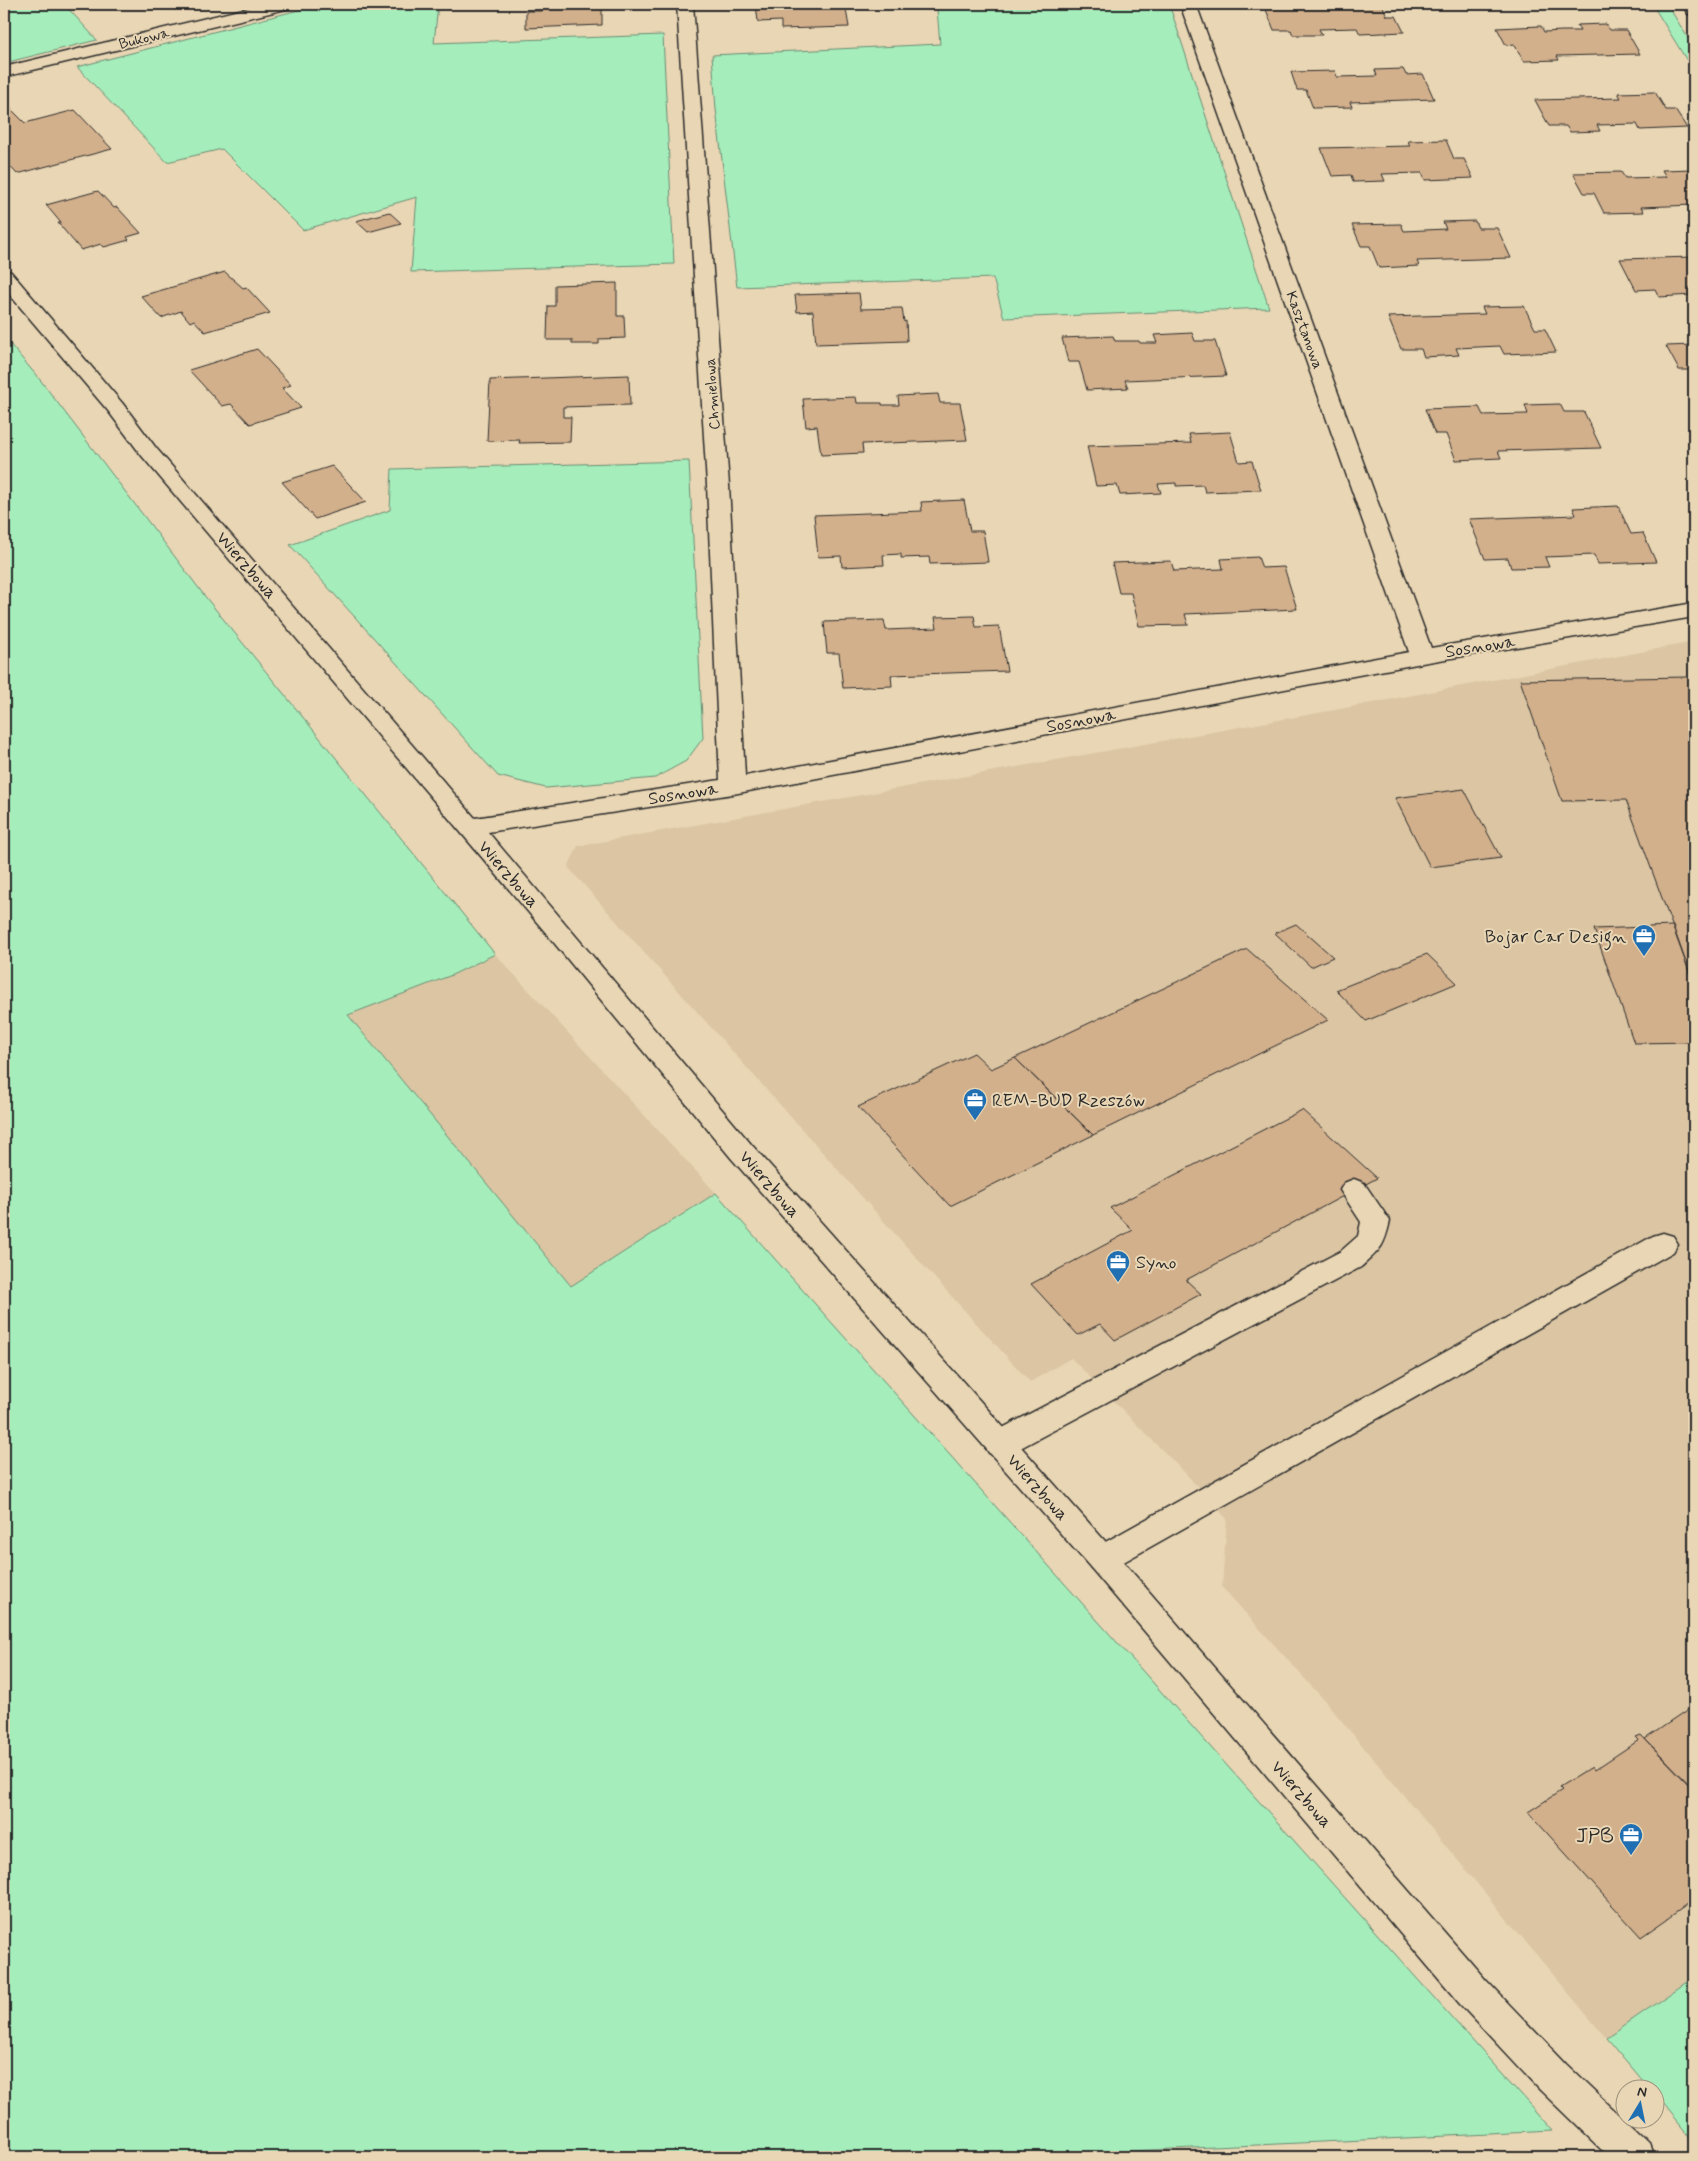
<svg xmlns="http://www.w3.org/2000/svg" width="1698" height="2161" viewBox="0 0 1698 2161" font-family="Mynerve,sans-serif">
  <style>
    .built { fill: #dbc5a3 }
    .green { fill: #a5eebb; stroke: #688c73 }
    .building { fill: #d3b08c; stroke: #2b2b2b }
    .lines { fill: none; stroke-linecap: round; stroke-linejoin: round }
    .lane-casing { stroke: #2b2b2b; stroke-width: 3 }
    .street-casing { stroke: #2b2b2b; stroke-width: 3 }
    .lane { fill: #e9d6b4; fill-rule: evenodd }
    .street { fill: #e9d6b4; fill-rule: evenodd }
    .labels { text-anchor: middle; stroke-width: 4; stroke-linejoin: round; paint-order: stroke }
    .far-street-label { font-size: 15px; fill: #2b2b2b; stroke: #e9d6b4 }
    .street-label { font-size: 18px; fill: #2b2b2b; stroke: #e9d6b4 }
    .poi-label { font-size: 18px; fill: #2b2b2b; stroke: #e9d6b4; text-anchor: start }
    .near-poi-label { font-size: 21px; fill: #2b2b2b; stroke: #e9d6b4; text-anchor: end }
  </style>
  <rect width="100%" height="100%" fill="#e9d6b4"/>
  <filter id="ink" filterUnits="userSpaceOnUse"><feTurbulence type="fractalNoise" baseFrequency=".02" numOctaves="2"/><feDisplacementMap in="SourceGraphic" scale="10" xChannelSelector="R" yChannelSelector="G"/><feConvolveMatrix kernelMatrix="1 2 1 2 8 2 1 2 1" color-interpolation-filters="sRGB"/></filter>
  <g filter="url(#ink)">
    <path class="built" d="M1694,642V1977L1606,2038L1326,1702L1222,1587L1227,1519L1187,1475L1071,1358L1030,1382L922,1264L568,867L578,846L1340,709Z
      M495,954L716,1193L571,1286L348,1015L452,975Z"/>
    <path class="green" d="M4,4H64L97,40L4,63Z
      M322,4H438L434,43L663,35L674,264L411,272L417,197L303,230L222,149L167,162L77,67Z
      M1089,4H1169L1269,308L1004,318L993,278L737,287L716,109L712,55L940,44L937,9Z
      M1652,4H1667L1694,48V72Z
      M4,337L41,381L207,599L495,954L452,975L348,1015L571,1286L716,1193L1553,2131L1003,2157H4Z
      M689,461L703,738L686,761L655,778L546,788L498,776L290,545L390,510L392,469Z
      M1694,1977V2143L1656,2097V2088H1648L1606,2038Z"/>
    <path class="building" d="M543,4H597V9H602V25L526,28V11H542Z
      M756,4H845L849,27L781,29V21L758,22Z
      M1346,4H1382L1387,16H1396L1404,32L1360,34L1357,28L1319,29L1322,35H1293L1291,30H1274L1265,7Z
      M1606,24L1610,30H1626L1640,54L1557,56L1559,60L1524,61L1514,44L1506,45L1497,28L1541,26L1544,32L1562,31H1580L1577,25Z
      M1403,69L1406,75L1423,74L1434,99L1350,102L1352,107L1313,108L1306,90H1297L1291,72L1335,71L1337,77L1377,76L1375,70Z
      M1655,92L1666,110H1675L1687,128L1640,130L1637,124L1597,125L1600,131L1570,132L1566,126H1549L1535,100L1621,98L1618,93Z
      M11,109L25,123L75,110L112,149L17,174L4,160V110Z
      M1446,140L1454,159H1464L1473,178L1425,180L1422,173L1382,174L1385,181L1353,182L1351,175L1332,176L1321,148L1410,146L1408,141Z
      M1693,169L1694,205L1641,207L1644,212L1604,213L1594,193H1584L1573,173L1621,172L1625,178L1666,177L1662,170Z
      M98,191L114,208L117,207L141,233L127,237L129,240L104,247L101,244L81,250L58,223H61L46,205Z
      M389,212L401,223L368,232L356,221Z
      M1475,221L1478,228H1497L1511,258L1417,261L1419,266L1379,268L1370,246H1361L1352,225L1401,224L1404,231L1446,229L1443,222Z
      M1694,257V288H1688L1692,295L1659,297L1655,289L1636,290L1620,259Z
      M225,272L243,288L246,287L270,313L205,332L194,320L190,322L181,311L161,318L141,296Z
      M617,283V316H624L625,338L599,339V344H572V340H547L548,306H555V285Z
      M859,293L861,309L902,308L904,322L906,321L907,341L816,344L813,311L797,312L795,295Z
      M1524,306L1535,329H1545L1556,352L1504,354L1500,346L1456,348L1459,355L1424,357L1421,349H1401L1388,317L1485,314L1482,307Z
      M1192,333L1195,341H1215L1226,376L1125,380L1128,388L1087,390L1079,362H1068L1062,338L1113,336L1115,341H1139L1140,343H1157L1154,335Z
      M1694,345V380L1689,370H1679L1666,346Z
      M257,349L291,385L282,388L301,408L250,424L231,404L222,406L189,370Z
      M629,375L630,405L563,407V417H571L570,442L519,443L520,440L487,441L490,380Z
      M938,394L940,403H960L967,440L862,444L863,453L821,455L817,426L806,427L803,399L856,397L857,403H882V405H899L898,396Z
      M1560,404L1564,412H1584L1601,448L1498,451L1501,458L1456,460L1446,434H1435L1425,409L1479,407L1483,415L1528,414L1525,405Z
      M1230,432L1239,462L1252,461L1261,490L1205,492L1203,485L1176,486V483L1158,484L1161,493L1120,495L1117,485L1096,486L1087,446L1191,443L1189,434Z
      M332,466L366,502L315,519L282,482Z
      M964,500L970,531H983L988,562L930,564L929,557L901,558V554L883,555L884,565L842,567L841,556L818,557L814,515L922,511L921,502Z
      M1618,506L1631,534L1643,533L1656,562L1598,564L1594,555L1545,557L1549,567L1511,568L1508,558L1485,559L1469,519L1576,515L1573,508Z
      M1258,557L1262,568L1284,567L1297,609L1185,614L1188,625L1139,626L1131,593H1119L1112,563L1171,561L1174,571L1197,570L1223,569L1221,559Z
      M974,616L976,627L999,626L1007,671L891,675L892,686L843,688L839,653H827L824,622L884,620L886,630L937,628L935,617Z
      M1688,677L1694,693V985L1626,800L1562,801L1520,680Z
      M1464,789L1501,858L1430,867L1395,798Z
      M1296,924L1333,957L1311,967L1275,933Z
      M1673,926L1694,985V1042L1634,1043L1594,929Z
      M1247,949L1328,1020L1093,1135L1015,1058Z
      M1427,954L1457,983L1366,1021L1336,990Z
      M974,1053L991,1069L1015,1058L1093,1135L950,1206L858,1107Z
      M1302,1110L1377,1178L1186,1280L1201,1294L1115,1340L1100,1324L1078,1335L1031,1284L1133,1230L1110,1208Z
      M1694,1706V1789L1645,1739Z
      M1641,1735L1694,1790V1900L1641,1937L1528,1812L1562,1790L1559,1787L1592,1767L1594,1770L1639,1740L1636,1737Z"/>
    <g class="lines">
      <g class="lane-casing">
        <path id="lane" d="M1354,1179L1364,1183L1390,1221C1384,1247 1381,1249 1361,1267L1011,1453L1000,1456L989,1453L984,1444L989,1435L1341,1251L1358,1236L1361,1222L1340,1190L1344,1183Z
          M1663,1233L1673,1236L1678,1244L1673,1252L1113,1568L1102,1572L1091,1568L1086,1559L1091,1550L1653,1236Z"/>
      </g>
      <g class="street-casing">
        <path id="street" d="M264,4H292L290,8L4,77V67Z
          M677,4H693L729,485L745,776L1409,652L1180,4H1196L1431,648L1694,603V617L1422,663L733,794L488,832L751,1144L1113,1550L1485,1979L1566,2064L1650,2144L1655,2157H1609L1540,2090L1459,2003L1091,1568L731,1158L546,933L142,456L109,412L4,288V270L11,272L123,404L156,448L475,818L720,780L707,485Z
          M1682,4H1694V15L1688,14Z"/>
      </g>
      <use href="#lane" class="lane"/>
      <use href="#street" class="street"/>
    </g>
  </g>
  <defs>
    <g id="office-pin" transform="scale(1.25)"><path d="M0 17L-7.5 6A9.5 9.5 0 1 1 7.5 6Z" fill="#1f6fb2" stroke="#e9d6b4"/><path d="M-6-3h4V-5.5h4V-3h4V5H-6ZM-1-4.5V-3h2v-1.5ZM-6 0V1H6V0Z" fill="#fff"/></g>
  </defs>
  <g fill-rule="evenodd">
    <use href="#office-pin" x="1644" y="936"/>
    <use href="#office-pin" x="975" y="1100"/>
    <use href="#office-pin" x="1118" y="1262"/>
    <use href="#office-pin" x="1631" y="1835"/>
  </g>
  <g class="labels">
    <g class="far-street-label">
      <text transform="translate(144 38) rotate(-14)" y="5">Bukowa</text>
      <text transform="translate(1305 330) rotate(70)" y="5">Kasztanowa</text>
      <text transform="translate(712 394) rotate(-94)" y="5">Chmielowa</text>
    </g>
    <g class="street-label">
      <text transform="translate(247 565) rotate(49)" y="6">Wierzbowa</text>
      <text transform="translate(1480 646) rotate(-9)" y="6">Sosnowa</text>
      <text transform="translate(1081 720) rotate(-11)" y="6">Sosnowa</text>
      <text transform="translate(683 793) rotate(-9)" y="6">Sosnowa</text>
      <text transform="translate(509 874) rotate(49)" y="6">Wierzbowa</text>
      <text transform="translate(770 1184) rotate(49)" y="6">Wierzbowa</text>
      <text transform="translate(1038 1487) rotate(48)" y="6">Wierzbowa</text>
      <text transform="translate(1302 1794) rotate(49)" y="6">Wierzbowa</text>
    </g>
    <g class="poi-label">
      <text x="1626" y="942" text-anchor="end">Bojar Car Design</text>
      <text x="992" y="1106">REM-BUD Rzeszów</text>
      <text x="1136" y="1268">Syno</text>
    </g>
    <g class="near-poi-label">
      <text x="1614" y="1842">JPB</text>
    </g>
  </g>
  <rect width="1698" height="2161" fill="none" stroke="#e9d6b4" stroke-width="20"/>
  <rect x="10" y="10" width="1678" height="2141" fill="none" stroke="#2b2b2b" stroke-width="2" filter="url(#ink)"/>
  <g transform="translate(1640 2104) rotate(10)"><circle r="24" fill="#e9d6b4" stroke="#9d927d"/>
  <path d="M0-4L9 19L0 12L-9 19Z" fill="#1f6fb2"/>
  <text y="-8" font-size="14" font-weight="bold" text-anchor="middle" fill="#2b2b2b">N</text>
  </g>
</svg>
